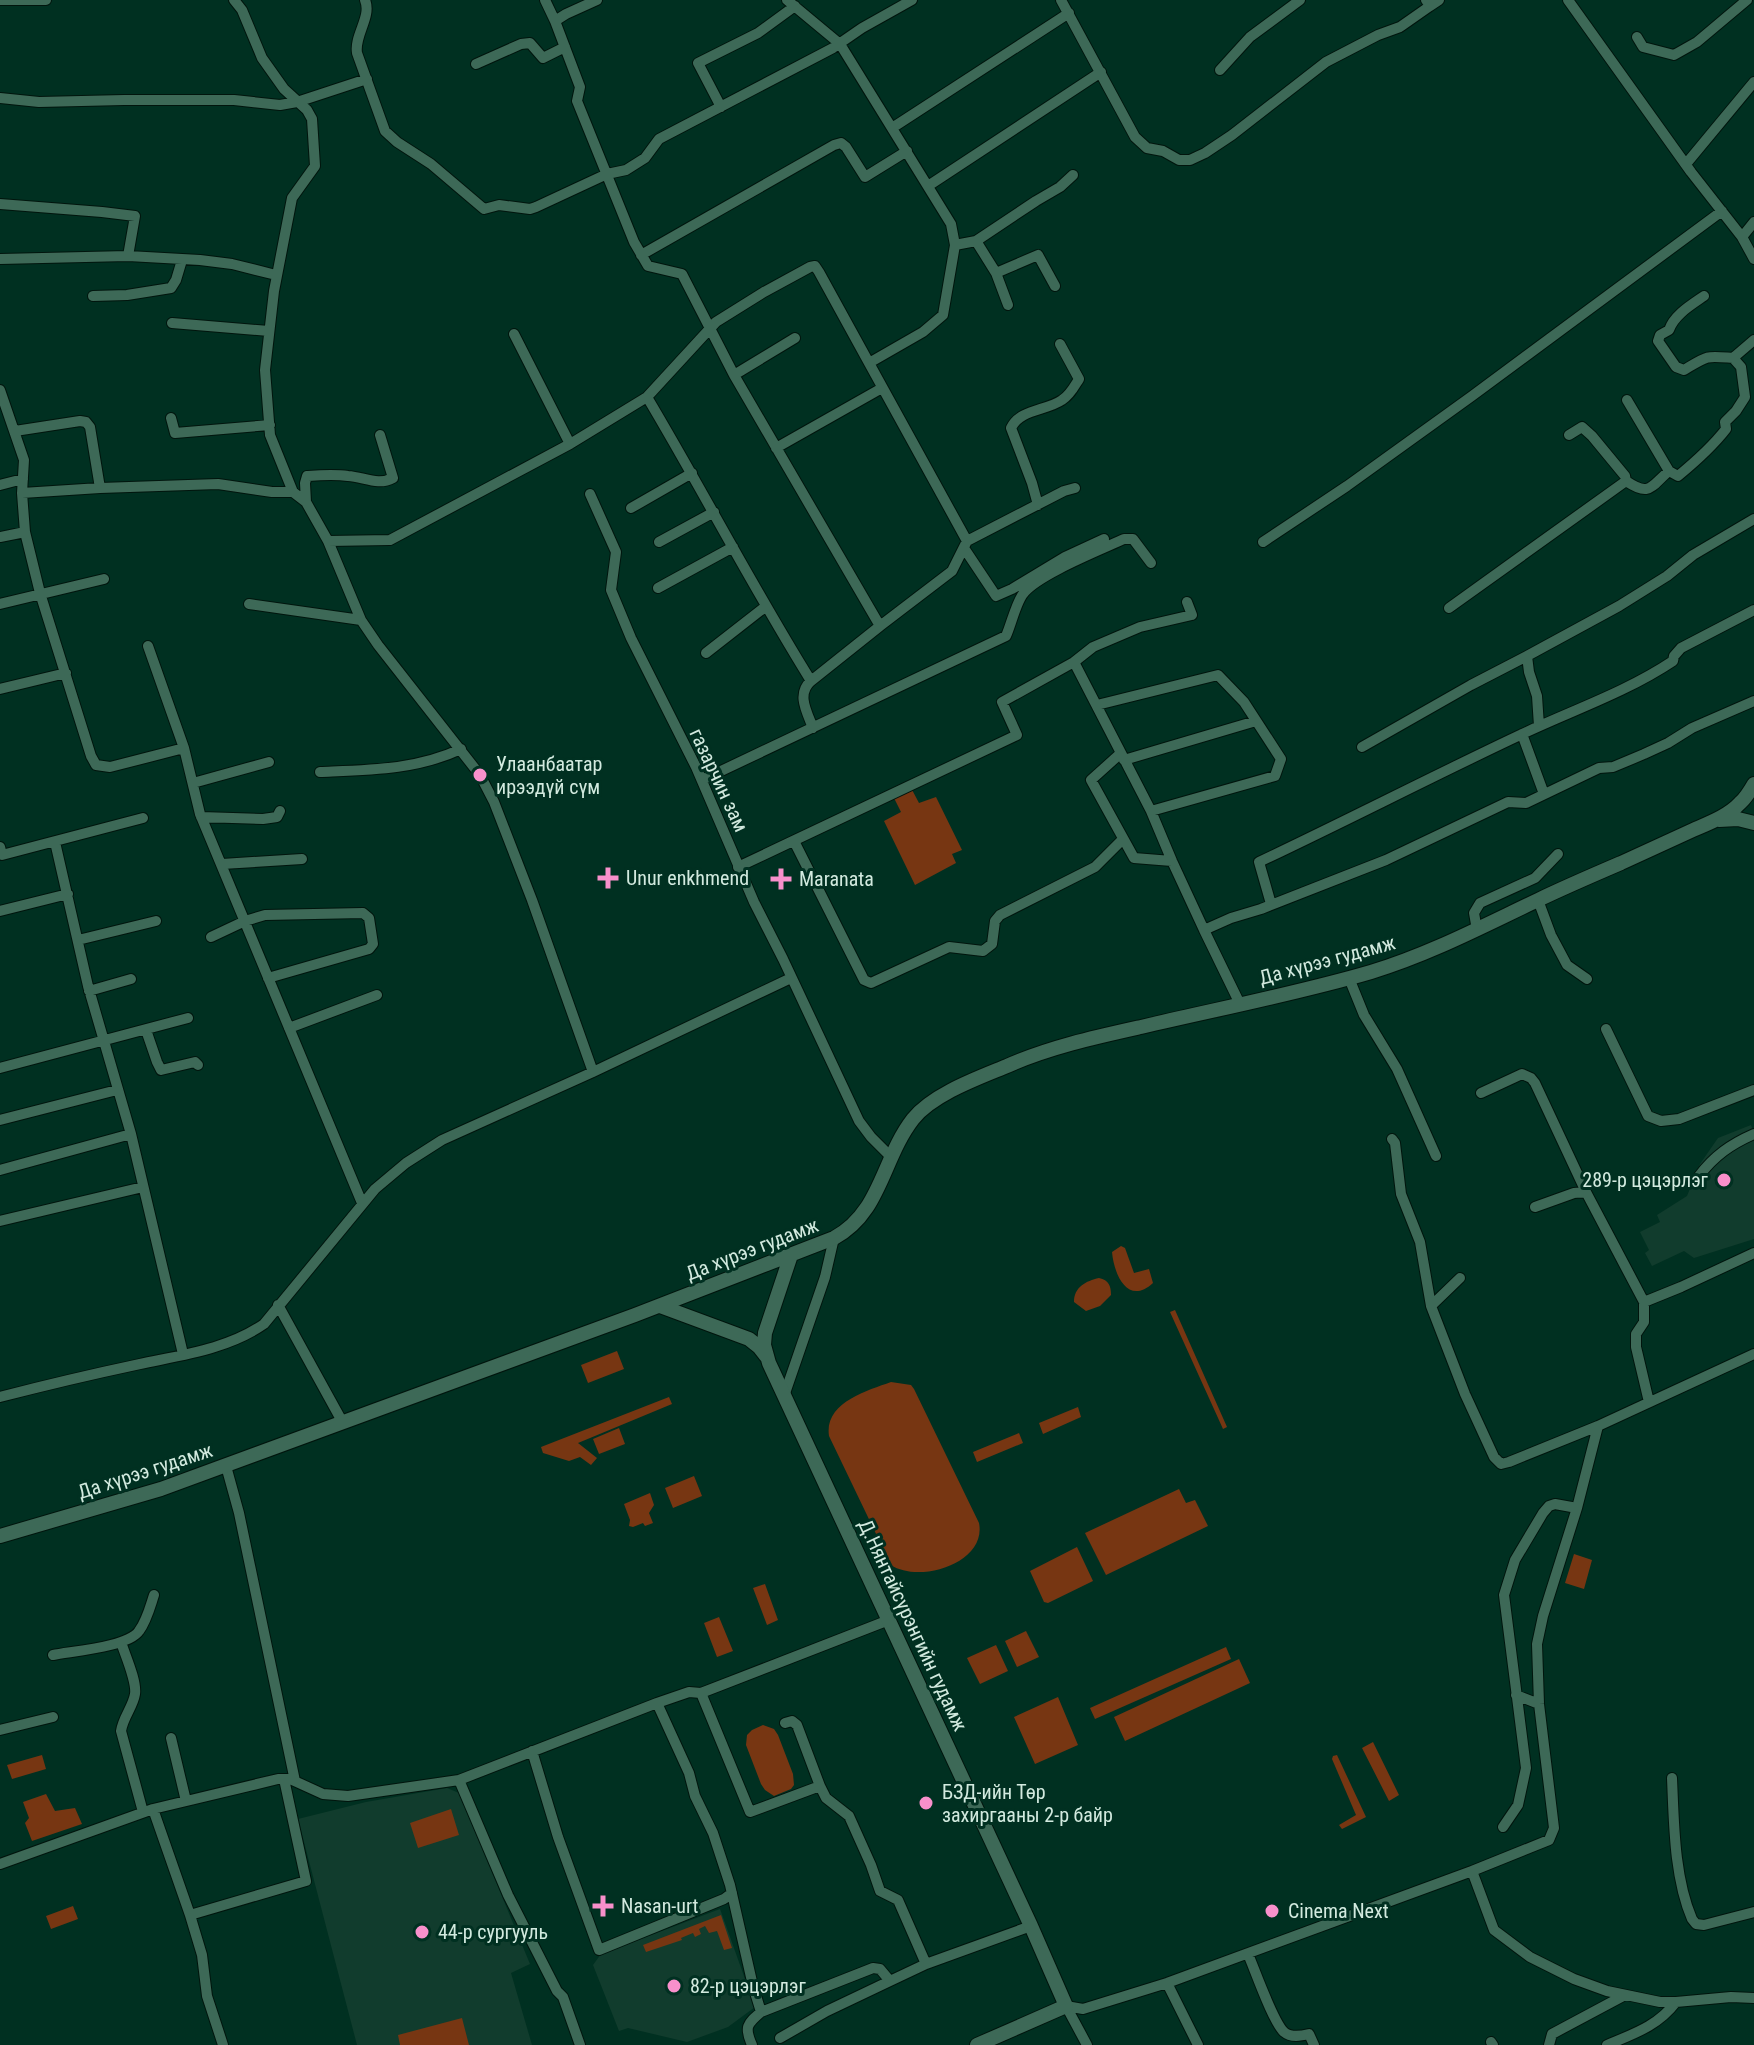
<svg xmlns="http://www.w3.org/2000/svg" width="1754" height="2045" viewBox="0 0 1754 2045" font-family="'Roboto Condensed',sans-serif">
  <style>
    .built { fill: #113c2d }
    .green { fill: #773612 }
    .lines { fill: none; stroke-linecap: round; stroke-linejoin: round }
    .minor-casing { stroke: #01150d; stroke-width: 12 }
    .secondary-casing { stroke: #01150d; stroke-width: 16 }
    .minor { stroke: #3d6957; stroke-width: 10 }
    .secondary { stroke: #3d6957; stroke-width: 14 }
    .poi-dot { fill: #f890cb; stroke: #003021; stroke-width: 3 }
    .labels { text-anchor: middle; stroke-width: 6; stroke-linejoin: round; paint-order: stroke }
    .poi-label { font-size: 20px; fill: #d2eadf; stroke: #003021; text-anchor: start }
    .street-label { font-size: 20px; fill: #d2eadf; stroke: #003021 }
  </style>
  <rect width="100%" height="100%" fill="#003021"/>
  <path class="built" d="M1751,1125L1754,1133V1239L1694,1258L1684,1251L1652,1266L1645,1253L1649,1250L1640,1232L1660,1222L1657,1215L1687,1196L1700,1164L1718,1138Z
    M447,1788L459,1793L530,1964L511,1973L532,2045H357L298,1819L366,1802Z
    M720,1909L755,2007L728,2027L687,2042L628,2028L619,2031L593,1965L601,1954Z"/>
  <path class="green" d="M910,786L919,803L936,797L962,850L952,854L956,863L915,885L884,821L901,812L892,794Z
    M1121,1246L1125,1248L1134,1273L1149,1269L1153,1283C1128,1306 1114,1275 1112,1252Z
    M1099,1278C1109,1280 1111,1286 1111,1295L1100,1306L1086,1311L1074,1302C1074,1287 1086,1281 1099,1278Z
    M1175,1310L1227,1427L1223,1429L1170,1312Z
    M617,1351L624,1369L588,1383L581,1365Z
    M891,1382L911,1385L914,1389L979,1523C987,1563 919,1584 891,1565L829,1436C824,1403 866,1391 891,1382Z
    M669,1397L672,1404L578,1443L597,1458L591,1465L580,1457L569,1461L543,1453L541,1447Z
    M1078,1407L1081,1417L1043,1434L1039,1423Z
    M619,1428L625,1444L599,1454L593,1439Z
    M1019,1433L1023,1443L977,1462L973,1452Z
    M694,1476L702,1496L673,1508L665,1488Z
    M1179,1489L1186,1503L1195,1500L1208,1526L1106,1575L1085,1533Z
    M650,1493L654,1505L649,1513L653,1523L645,1526L643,1523L633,1527L629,1526L630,1520L624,1504Z
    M1077,1547L1093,1581L1048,1603L1044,1602L1030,1571Z
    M1574,1554L1592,1560L1584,1589L1565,1583Z
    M765,1584L778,1620L767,1625L753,1588Z
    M719,1617L733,1651L717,1657L704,1623Z
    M1026,1631L1039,1657L1017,1667L1005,1641Z
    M996,1645L1008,1671L980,1684L967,1658Z
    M1226,1647L1231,1659L1095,1719L1090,1708Z
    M1239,1659L1250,1683L1125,1741L1114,1717Z
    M1058,1697L1078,1745L1035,1764L1014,1717Z
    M763,1725L774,1729L778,1735L793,1774L794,1785L791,1789L774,1796L765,1790L761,1784L746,1745L747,1735L752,1730Z
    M1373,1742L1399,1795L1389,1801L1362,1748Z
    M42,1755L46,1769L12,1779L7,1765Z
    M1337,1755L1366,1817L1342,1829L1339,1825L1356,1815L1332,1759L1333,1756Z
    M46,1794L55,1811L75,1808L82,1824L32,1841L25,1823L29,1818L23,1802Z
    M451,1809L459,1835L418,1848L410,1823Z
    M73,1906L78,1919L51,1929L46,1916Z
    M721,1915L732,1948L724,1950L717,1931L709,1933L705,1926L699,1929L701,1934L695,1937L693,1933L681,1938L682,1940L646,1952L643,1945Z
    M462,2018L469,2045H400L398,2035Z"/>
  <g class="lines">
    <g class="minor-casing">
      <path id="minor" d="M0,0H46
        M234,0L242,10L262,58L284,89L307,110L312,119L315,166L292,198L274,291L265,370L270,435L293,492L306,502L328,541L361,620L378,645L480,775L494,802L532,900L593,1072
        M365,0C372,17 354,35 357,53L385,131L397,142L431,164L484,209L499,205L530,209L536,207L607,174L626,170L645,158L659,139L833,48L862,28L912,0
        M545,0L555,21
        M597,0L566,14L555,21L580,87L577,101L634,242L648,266L682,274L734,375L880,626L952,571L967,541L869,363L923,332L943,315L955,245L951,224L840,44L787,0
        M1061,0L1135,137L1147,148L1163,151L1179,160H1190L1205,153L1232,135L1326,62L1378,35L1400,27L1430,6
        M1426,0L1430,6L1439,0
        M1568,0L1691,172L1742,237L1754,259
        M1637,37L1643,47L1674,55L1697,42L1747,0
        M476,64L521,44L530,43L543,58L565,47
        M1220,70L1250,37L1300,0
        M0,98L39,102L124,100H234L280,105L297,102L367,79
        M721,107L698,63L758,33L795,6
        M892,128L1069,13
        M1686,164L1754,82
        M928,186L1101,72
        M0,204L102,212L135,216L128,256
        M1742,237L1754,222
        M976,241L996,273L1038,255L1055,286
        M955,245L976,241L1036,201L1060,187L1073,175
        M641,255L834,145L841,143L846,147L865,177L907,151
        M0,259L128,256L200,260L232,264L276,275
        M996,273L1008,305
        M93,296L127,295L171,288L176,280L182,260
        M1704,296C1691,305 1674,315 1669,330L1660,335L1658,341L1676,367L1684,370C1709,355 1705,356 1733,358
        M172,323L269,331
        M514,334L570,444L647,397L716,322L764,292L810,267L815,266L819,272L869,363
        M734,375L795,338
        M0,390L24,460L22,493L100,488L218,484L272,492H293
        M647,397C703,491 753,588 811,681L880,626
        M1627,400L1669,471
        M171,418L175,433L270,425
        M15,431L80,421L86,422L90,427L100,488
        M1569,435L1582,427L1592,436L1625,476L1626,481
        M776,448L882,388
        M0,485L23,479
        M22,493L25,532L40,593L91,756L96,765L110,767L184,748
        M590,494L616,552L611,590L631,638L696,767L754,902L783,959L859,1121L871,1137L890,1156
        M306,502L305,483L307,476C321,475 334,474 348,476C364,477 378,486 393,478L380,435
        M1038,505L1032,483L1011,428C1020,409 1046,411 1062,400C1070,395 1074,387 1079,379L1060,344
        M631,508L692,473
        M0,537L25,532
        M328,541L390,540L570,444
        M967,541L1064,491L1075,488
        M659,542L714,512
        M1263,542L1347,486L1472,396L1722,211
        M964,548L996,596L1012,589L1065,557L1104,539
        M658,588L733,547
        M1187,602L1192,615L1140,627L1093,647L1074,662L1151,811L1172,861L1204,930
        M0,604L104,579
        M249,604L361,620
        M1449,608L1626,481C1650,497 1650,487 1669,471L1678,476C1695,462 1712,447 1726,429L1725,422L1736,411L1745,397L1741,367L1733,358L1754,340
        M148,646L184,748L200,814L362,1203
        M706,653L765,607
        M811,681C796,694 807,712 813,728
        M0,689L66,673
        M1097,705L1218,675L1244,702L1281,759L1275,776L1151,811
        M1539,726L1537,696L1529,672L1527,656L1619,606L1667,576L1693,555L1754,519
        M1522,734L1544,794
        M1362,747L1471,685L1527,656
        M1121,753L1091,780L1134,858L1172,861
        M1124,760L1256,721
        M320,772C369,770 416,770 461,749
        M702,780L1006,636C1011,625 1016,603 1023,594C1037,575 1100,550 1124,539H1133L1151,563
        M193,783L269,762
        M201,817L263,819L277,817L280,811
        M794,841L864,980L871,983L949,947L983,951L992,944L995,921L1000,915L1095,867L1123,839
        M55,842L88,986L131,1134L183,1354
        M0,847L2,855L143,818
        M222,864L302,859
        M738,867L1017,735L1002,702L1074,662
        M1538,900L1551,935L1567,965L1587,979
        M1271,904L1259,862C1346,821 1431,777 1518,736C1570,711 1625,693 1673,661L1674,656L1681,648L1754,610
        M0,911L68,894
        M1477,930L1474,913L1480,903L1535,878L1558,854
        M211,937L245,921L265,915L363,913L369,918L373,944L369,949L268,978
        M78,940L156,921
        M1349,978L1364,1015L1397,1069L1436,1156
        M89,991L131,979
        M1240,1004L1204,930L1231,918L1261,909L1386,860L1508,802L1526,803L1599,768L1613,767L1644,754L1668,743L1692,728L1754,701
        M289,1028L377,995
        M1606,1029L1648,1116L1661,1121L1679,1119L1754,1090
        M146,1030L157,1062L161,1070L195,1062L198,1065
        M0,1068L188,1018
        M1481,1093L1522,1074L1531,1078L1535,1083L1586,1192
        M0,1120L117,1090
        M1392,1139L1395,1143L1401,1194L1420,1242L1431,1306
        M0,1170L131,1134
        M1699,1176C1714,1156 1731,1144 1754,1134
        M1535,1207L1574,1193L1586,1192L1644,1302L1681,1287L1754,1253
        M0,1221L143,1187
        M1460,1278L1431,1306L1465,1394L1494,1457L1501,1464L1509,1462L1598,1426
        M1644,1302V1322L1636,1334V1347L1649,1402
        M278,1305L343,1423
        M784,1396L825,1277L834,1238
        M0,1397C46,1385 93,1374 140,1364C182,1355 228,1349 264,1324L375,1189L406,1163L442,1140L593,1072L791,978
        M226,1466L239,1513L295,1781
        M121,1642C125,1655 137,1681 135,1694C133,1707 123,1717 121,1731L143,1812
        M53,1655C73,1651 128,1647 139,1631C147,1620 150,1607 154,1595
        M701,1693L750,1812L820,1786L826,1798L849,1816L871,1865L880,1891L898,1900L926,1964L1031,1926
        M1516,1695L1539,1704
        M657,1703L689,1773L695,1796L713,1833L730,1885L753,1986L761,2012L873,1968L880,1969L890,1981L926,1964
        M785,1723L792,1721L797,1725L820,1786
        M0,1730L53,1717
        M171,1738L186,1801
        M532,1751L558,1837L599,1950L724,1899L732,1893
        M1672,1778C1674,1823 1674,1877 1692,1919L1696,1924L1704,1925L1754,1912
        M459,1780L508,1895L557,1991L563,1997L580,2045
        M153,1809L190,1915L202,1955L207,1996L223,2045
        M1503,1827L1518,1805L1526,1768L1504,1595L1515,1560L1543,1513L1549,1506L1555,1504L1577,1508
        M0,1864L153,1809L278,1779H290L323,1794L348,1796L459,1780L657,1703L689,1692L701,1693L889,1620
        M1472,1871L1494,1930L1530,1957L1574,1979L1607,1991L1660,2002H1676L1731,1997L1754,1998
        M190,1915L306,1881L284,1779
        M1248,1954C1255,1970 1273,2022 1284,2032C1291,2038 1301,2036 1309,2034L1314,2045
        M1167,1983L1198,2045
        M1066,2006L1083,2009L1167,1983L1472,1871L1549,1840L1554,1828L1539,1704L1537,1644L1543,1616L1577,1508L1598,1426L1754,1354
        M1066,2006L1087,2045
        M780,2038L827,2011L890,1981
        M1491,2042L1493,2045
        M752,2045C744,2027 747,2024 761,2012
        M1549,2045L1552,2034L1625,1995
        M1607,2045C1633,2034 1658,2026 1676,2002"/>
    </g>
    <g class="secondary-casing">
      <path id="secondary" d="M1719,820L1738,819L1754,823
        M791,1255L765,1333L764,1345L769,1363L1031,1926L1066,2006L977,2045
        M660,1306L749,1339L759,1347L766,1356
        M0,1536L161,1489L635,1315L834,1238C881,1213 882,1159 913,1119C933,1094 978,1078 1007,1066C1050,1047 1096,1037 1141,1027C1217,1009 1296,994 1371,972C1430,954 1483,926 1538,900C1565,887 1593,875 1621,863C1645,852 1669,841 1693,830C1709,823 1728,816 1740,803C1746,798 1750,791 1754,784"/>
    </g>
    <use href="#minor" class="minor"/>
    <use href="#secondary" class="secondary"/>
  </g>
  <g class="poi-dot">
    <circle cx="480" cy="775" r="8"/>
    <path d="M604 866h8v8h8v8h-8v8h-8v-8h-8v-8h8z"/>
    <path d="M777 867h8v8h8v8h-8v8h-8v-8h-8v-8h8z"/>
    <circle cx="1724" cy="1180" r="8"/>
    <circle cx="926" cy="1803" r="8"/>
    <path d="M599 1894h8v8h8v8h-8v8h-8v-8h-8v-8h8z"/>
    <circle cx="1272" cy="1911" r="8"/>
    <circle cx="422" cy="1932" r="8"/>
    <circle cx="674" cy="1986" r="8"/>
  </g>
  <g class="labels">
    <g class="poi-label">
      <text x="496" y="771">Улаанбаатар<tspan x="496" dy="23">ирээдүй сүм</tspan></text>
      <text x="626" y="885">Unur enkhmend</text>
      <text x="799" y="886">Maranata</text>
      <text x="1708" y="1187" text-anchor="end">289-р цэцэрлэг</text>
      <text x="942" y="1799">БЗД-ийн Төр<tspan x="942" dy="23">захиргааны 2-р байр</tspan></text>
      <text x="621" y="1913">Nasan-urt</text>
      <text x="1288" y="1918">Cinema Next</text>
      <text x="438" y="1939">44-р сургууль</text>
      <text x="690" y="1993">82-р цэцэрлэг</text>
    </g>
    <g class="street-label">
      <text transform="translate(719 780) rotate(65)" y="7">газарчин зам</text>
      <text transform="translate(1327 960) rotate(-15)" y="7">Да хүрээ гудамж</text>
      <text transform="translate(752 1249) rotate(-21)" y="7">Да хүрээ гудамж</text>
      <text transform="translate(145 1471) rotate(-18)" y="7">Да хүрээ гудамж</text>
      <text transform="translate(913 1625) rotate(65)" y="7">Д.Нянтайсүрэнгийн гудамж</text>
    </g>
  </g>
</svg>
